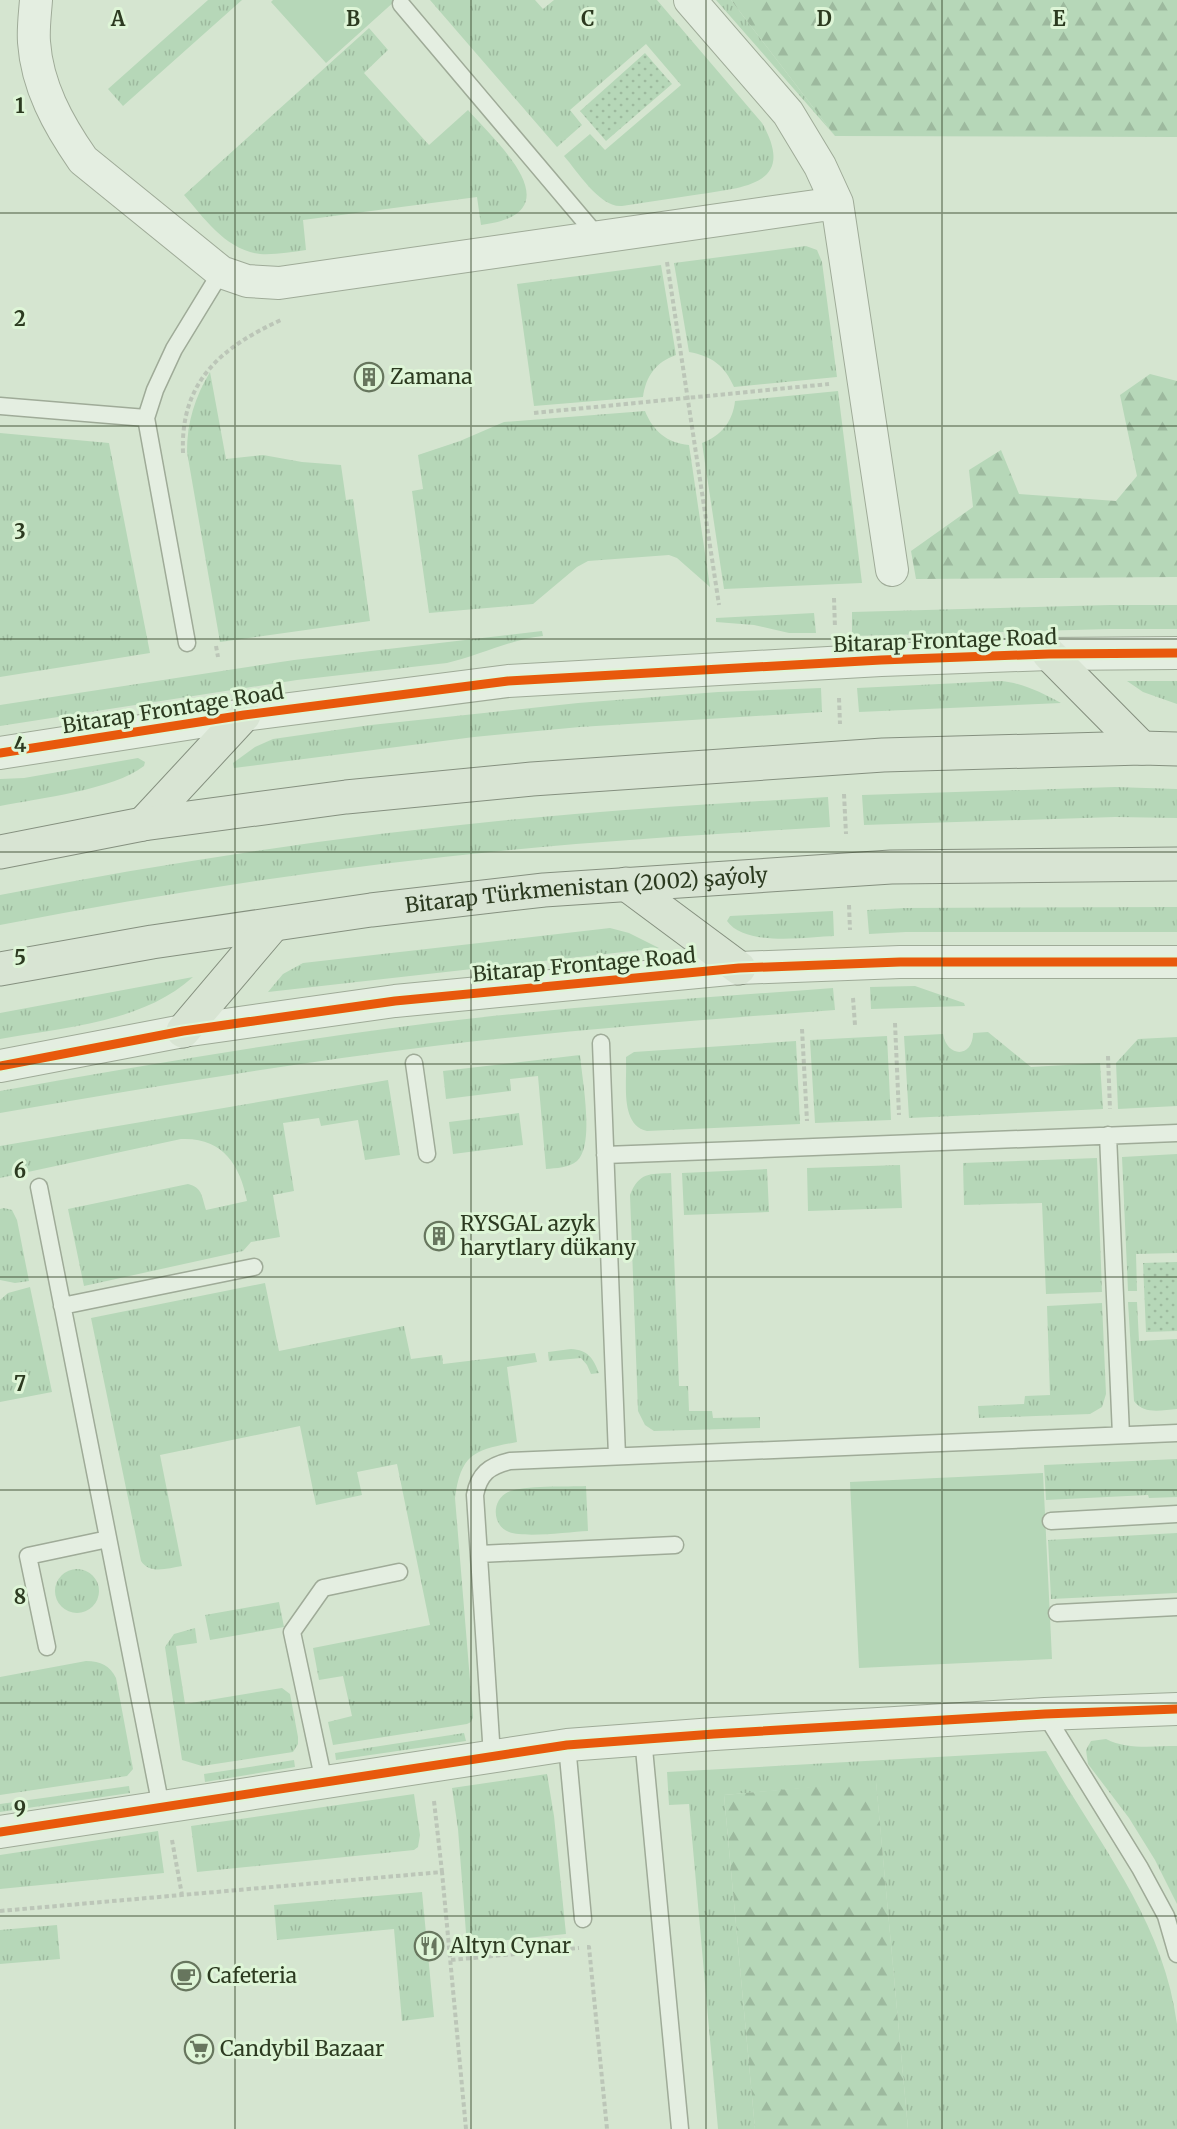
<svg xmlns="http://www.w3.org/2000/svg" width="1177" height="2129" viewBox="0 0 1177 2129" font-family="Merriweather,serif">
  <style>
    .grass { fill: url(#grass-tufts) }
    .forest { fill: url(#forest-firs) }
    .park { fill: url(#park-dots) }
    .pitch { fill: #b6d7b8 }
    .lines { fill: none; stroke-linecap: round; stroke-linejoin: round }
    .lane-casing { stroke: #9fab98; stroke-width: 19 }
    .street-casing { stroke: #9fab98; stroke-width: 34 }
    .primary-casing { stroke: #85907f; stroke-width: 35 }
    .path { stroke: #bcc6b8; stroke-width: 4; stroke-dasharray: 4.5 3; stroke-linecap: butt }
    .lane { stroke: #e4eee1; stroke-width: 16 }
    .street { stroke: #e4eee1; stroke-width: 32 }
    .primary { stroke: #d8e4d3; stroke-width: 33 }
    .cycleway-casing { stroke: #def5d7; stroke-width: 13 }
    .cycleway { stroke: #e8590c; stroke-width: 9 }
    .grid { fill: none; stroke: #2c3a20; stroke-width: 1.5; stroke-opacity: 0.55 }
    .labels { text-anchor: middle; stroke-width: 6; stroke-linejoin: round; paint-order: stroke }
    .poi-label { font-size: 21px; fill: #2c3a20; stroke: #def5d7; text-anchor: start }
    .street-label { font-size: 21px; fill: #2c3a20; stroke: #def5d7 }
    .grid-label { font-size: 20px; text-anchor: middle; font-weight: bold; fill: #2c3a20; stroke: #def5d7; stroke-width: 6; stroke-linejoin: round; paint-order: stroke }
  </style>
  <defs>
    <pattern id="grass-tufts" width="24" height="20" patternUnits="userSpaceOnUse" patternTransform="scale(1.5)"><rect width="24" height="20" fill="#b6d7b8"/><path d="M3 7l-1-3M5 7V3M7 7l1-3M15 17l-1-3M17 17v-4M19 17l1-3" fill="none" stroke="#9db99e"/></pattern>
    <pattern id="forest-firs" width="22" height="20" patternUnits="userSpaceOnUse" patternTransform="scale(1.5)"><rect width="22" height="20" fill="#b6d7b8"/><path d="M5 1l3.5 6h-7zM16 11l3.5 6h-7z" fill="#9db99e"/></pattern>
    <pattern id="park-dots" width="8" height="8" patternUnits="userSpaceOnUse" patternTransform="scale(1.5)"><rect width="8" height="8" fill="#b6d7b8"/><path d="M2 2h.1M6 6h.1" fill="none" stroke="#9db99e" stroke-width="1.8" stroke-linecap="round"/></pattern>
  </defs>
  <rect width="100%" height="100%" fill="#d5e5d0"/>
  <path class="grass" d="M208,0H242L123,106L108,89Z
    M430,0H535L543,9L554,0H657L762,123C797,184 745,187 701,194C675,198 648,202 622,206C600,208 578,172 564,156L590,134L605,150L681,85L646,44L570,110L582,125L557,147Z
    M716,0H731L835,136Z
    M369,28L388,50L364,73L429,145L468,110C498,144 576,213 481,225L477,197L303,220L306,250C291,252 275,255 260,254C226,250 204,218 184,195Z
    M806,246L817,250L822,262L837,377L734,387C725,366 712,356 689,352L674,263Z
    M661,265L676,355C656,362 646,376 643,397L534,406L517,284Z
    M210,372L226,459L263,455L302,462L341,465L346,500L353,499L370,621L220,642L187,452C187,422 195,397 210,372Z
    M838,391L862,583L724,589L702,443C721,436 733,421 735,401Z
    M645,411C653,431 667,443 689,445L710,587L677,558L669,555L588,561L577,567L533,604L429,613L412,491L423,489L418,455L460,441L504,422Z
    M0,433L109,443L150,653L0,677Z
    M1110,605H1177V629H1110L852,636V612Z
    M814,613L816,633H789L754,625L716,622V618Z
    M542,631L543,636C508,640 481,655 447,663L297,680L0,726V705L294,660Z
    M1001,681C1023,683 1042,693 1061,703L859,712L857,688Z
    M1127,681H1177V704L1143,692Z
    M821,688L822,712L580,727L474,737L234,768L233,763L255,747L273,739L371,725L578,703L718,692Z
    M138,758L145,762L144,766C113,790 40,798 0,806V779L24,778Z
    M1115,787L1177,789V818L1115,817L864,825L862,795Z
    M828,797L830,827C745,832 661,837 576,844C383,860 189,888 0,925V895C189,858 382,830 575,814C659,807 744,802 828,797Z
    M1177,907V932H906L869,934L867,910L905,908Z
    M833,911L834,936C807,937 745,947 727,921L730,916Z
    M610,928L629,933L659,948L268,992L283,974L303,963Z
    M193,977C142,1023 65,1027 0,1039V1013Z
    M915,986L964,1003L965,1006L871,1009L870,987Z
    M833,988L835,1010C701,1020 567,1030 434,1046C288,1064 144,1088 0,1113V1091C143,1065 286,1041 431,1023C564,1007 699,998 833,988Z
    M988,1032L1031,1067L1100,1063L1103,1109L909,1118L904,1036L943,1034C947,1058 973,1058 973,1033Z
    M887,1036L891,1120L815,1123L810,1040Z
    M1177,1037V1106L1118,1109L1116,1063L1138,1039Z
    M796,1041L800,1124L647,1131C620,1125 627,1084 626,1063V1057L634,1052Z
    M580,1055C582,1079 595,1145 577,1161C569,1168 556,1168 546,1169L538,1076L510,1079L511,1091L446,1099L443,1071Z
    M388,1080L400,1155L365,1160L358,1120L321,1126L319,1118L283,1123L294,1191L273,1195L280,1237L251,1242L243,1251L84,1286L68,1209L188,1184C202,1187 202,1197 206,1210L247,1201C240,1164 222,1137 181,1139L0,1178V1146Z
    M519,1113L523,1145L453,1154L449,1122Z
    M1177,1154V1253L1136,1254L1137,1291H1128L1122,1157Z
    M1097,1158L1102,1292L1046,1294L1042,1203L964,1205L963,1163Z
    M900,1165L902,1208L808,1211L807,1168Z
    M767,1169L769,1212L684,1215L682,1173Z
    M671,1173L679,1386H688L689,1411H712L713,1418L760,1417V1428L654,1431L645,1425L638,1411L630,1195C639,1172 650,1174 671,1173Z
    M4,1208L12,1210L17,1220L29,1281L15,1283L0,1280V1209Z
    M265,1283L279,1351L404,1326L411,1359L442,1355L443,1364L535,1353L537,1362L507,1367L517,1442C475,1450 461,1453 455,1498L473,1717L471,1722L467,1724L333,1745L328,1722L352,1716L343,1676L319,1680L313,1648L430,1625L397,1464L357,1472L362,1495L316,1505L300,1426L160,1455L182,1566C168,1568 150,1575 141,1561L91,1318Z
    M30,1287L52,1392L0,1402V1300L8,1293Z
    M1128,1302H1137L1139,1341L1177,1339V1409C1162,1410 1144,1415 1134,1401Z
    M1102,1303L1106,1394L1102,1407L1090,1414L979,1418L978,1406L1024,1404L1025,1396L1050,1395L1047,1306Z
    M571,1349C588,1350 593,1358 599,1373L591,1374L587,1365L581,1358L549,1361L548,1352Z
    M1177,1459V1497L1149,1498L1148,1495L1046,1500L1044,1465Z
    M586,1486L588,1531C569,1532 525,1538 509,1532C492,1526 491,1500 508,1492C524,1485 567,1487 586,1486Z
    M1177,1533V1593L1051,1599L1048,1540Z
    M55 1591a22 22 0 1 1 44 0a22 22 0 1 1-44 0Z
    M279,1602L284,1627L210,1640L205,1615Z
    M195,1628L197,1643L176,1646L185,1704L282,1688L290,1694L298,1737V1744L293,1752L202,1766L182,1760L165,1647L174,1634Z
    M86,1661C101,1661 110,1666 116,1678L133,1769L127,1776L0,1795V1677Z
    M464,1733L466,1741L336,1760L335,1753Z
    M1106,1739C1128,1750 1153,1746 1177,1746V1904L1155,1860L1129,1818L1088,1764L1086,1750L1091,1741Z
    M1046,1751C1096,1841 1163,1918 1177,2024C1177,2036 1177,2049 1177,2061C1177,2083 1177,2106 1177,2129H908L876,1782L724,1795L755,2129H718L689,1804L669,1805L667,1772Z
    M294,1760L295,1767L205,1782L204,1774Z
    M547,1774L554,1816L566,1934L489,1942L470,1940L466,1933L458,1829L452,1788Z
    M129,1786L130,1793L0,1812V1804Z
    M414,1794L420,1835L418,1847L414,1850L197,1872L191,1826Z
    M158,1831L164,1873L0,1889V1855Z
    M422,1892L434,2017L402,2021L394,1929L277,1940L274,1905Z
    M57,1925L60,1959L0,1964V1930Z"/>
  <path class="forest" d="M731,0H1177V137L835,136Z
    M1150,374L1177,381V577L916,579L911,551L973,507L969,470L1001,450L1019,494L1116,501L1137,476L1120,395Z
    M876,1781L908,2129H755L724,1795Z"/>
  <path class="park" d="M645,53L672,84L606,141L580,111Z
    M1177,1262V1331L1146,1332L1143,1263Z"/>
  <path class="pitch" d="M273,0H396L326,63L271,2Z
    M1043,1473L1052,1659L859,1668L850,1482Z"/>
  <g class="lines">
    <g class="lane-casing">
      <path id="lane" d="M401,4L598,237
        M0,406L146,418
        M187,643L146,418L155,390L174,349L221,272
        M601,1043L617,1456
        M414,1063L427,1154
        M1108,1135L1121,1435
        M605,1155L1177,1133
        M39,1187L161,1807
        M62,1306L254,1267
        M1051,1521L1177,1514
        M479,1554L675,1545
        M1057,1613L1177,1607
        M47,1647L28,1556L108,1539
        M1045,1714L1140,1868L1166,1916L1177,1954
        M643,1738L680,2129
        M567,1745L583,1919
        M492,1756L475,1495C479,1474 489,1466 510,1461L1177,1433
        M324,1782L292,1632L323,1588L399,1572"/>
    </g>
    <g class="street-casing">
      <path id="street" d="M36,0C35,14 33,28 34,42C37,86 58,124 83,160L221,272L247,281L279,283L837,203
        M690,0L788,113L820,166L837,203L892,570
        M0,753L244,715L508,681L881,660L1049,654L1177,653
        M0,1066L183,1031L395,1001L739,968L900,962H1177
        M0,1832L567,1745L714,1734L1045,1714L1177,1709"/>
    </g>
    <g class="primary-casing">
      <g id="primary">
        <path d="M1049,654L1142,748"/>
        <path d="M143,824L244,715"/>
        <path d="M0,852L143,824L346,797L532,779L883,755L1142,748L1177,749"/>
        <path d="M626,884L739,968"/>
        <path id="s1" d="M0,969L152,942L371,910L544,890L891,867L1177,864"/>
        <path d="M183,1031L272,926"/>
      </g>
    </g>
    <path class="path" d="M667,262L719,605
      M534,413L829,384
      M183,453C180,381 222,347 281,320
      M834,598L835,628
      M216,646L218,657
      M839,698L840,724
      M844,794L846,834
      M849,905L850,930
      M853,998L855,1025
      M895,1023L899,1115
      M802,1029L807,1121
      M1108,1056L1110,1109
      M434,1801L442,1872
      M172,1840L182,1895
      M0,1911L442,1872L466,2129
      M587,1947H589L607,2129
      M451,1960L579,1948"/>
    <use href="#lane" class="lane"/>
    <use href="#street" class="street"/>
    <use href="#primary" class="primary"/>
    <g class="cycleway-casing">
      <path id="cycleway" d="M0,753L244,715L508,681L881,660L1049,654L1177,653
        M0,1066L183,1031L395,1001L739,968L900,962H1177
        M0,1832L567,1745L714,1734L1045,1714L1177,1709"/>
    </g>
    <use href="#cycleway" class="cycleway"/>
  </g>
  <path class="grid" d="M235,0V2129M471,0V2129M706,0V2129M942,0V2129M0,213H1177M0,426H1177M0,639H1177M0,852H1177M0,1064H1177M0,1277H1177M0,1490H1177M0,1703H1177M0,1916H1177"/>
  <defs>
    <g id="building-ring" transform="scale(1.5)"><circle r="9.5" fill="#def5d7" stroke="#67765e" stroke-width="1.5"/><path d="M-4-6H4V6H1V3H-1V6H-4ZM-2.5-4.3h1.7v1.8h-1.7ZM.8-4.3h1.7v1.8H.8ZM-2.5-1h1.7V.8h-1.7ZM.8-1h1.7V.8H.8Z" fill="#67765e"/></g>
    <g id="restaurant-ring" transform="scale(1.5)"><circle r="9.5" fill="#def5d7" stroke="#67765e" stroke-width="1.5"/><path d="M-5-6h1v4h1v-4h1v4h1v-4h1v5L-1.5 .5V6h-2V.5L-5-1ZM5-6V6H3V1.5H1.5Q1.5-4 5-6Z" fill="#67765e"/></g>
    <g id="cafe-ring" transform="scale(1.5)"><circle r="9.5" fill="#def5d7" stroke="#67765e" stroke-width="1.5"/><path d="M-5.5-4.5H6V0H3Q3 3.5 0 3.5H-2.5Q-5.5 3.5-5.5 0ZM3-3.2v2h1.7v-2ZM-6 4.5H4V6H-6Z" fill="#67765e"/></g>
    <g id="supermarket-ring" transform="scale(1.5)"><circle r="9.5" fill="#def5d7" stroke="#67765e" stroke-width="1.5"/><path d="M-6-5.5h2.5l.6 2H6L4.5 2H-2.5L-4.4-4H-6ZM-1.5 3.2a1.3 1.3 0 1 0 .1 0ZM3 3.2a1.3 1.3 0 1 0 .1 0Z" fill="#67765e"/></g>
  </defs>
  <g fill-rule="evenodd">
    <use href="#building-ring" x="369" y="377"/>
    <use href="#building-ring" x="439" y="1236"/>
    <use href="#restaurant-ring" x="429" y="1946"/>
    <use href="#cafe-ring" x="186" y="1976"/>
    <use href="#supermarket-ring" x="199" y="2049"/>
  </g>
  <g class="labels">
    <g class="poi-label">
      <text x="390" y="384">Zamana</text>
      <text x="460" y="1231">RYSGAL azyk<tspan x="460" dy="24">harytlary dükany</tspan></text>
      <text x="450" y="1953">Altyn Cynar</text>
      <text x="207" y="1983">Cafeteria</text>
      <text x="220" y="2056">Candybil Bazaar</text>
    </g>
    <g class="street-label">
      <text transform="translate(945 641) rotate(-2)" y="7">Bitarap Frontage Road</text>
      <text transform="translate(173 709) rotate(-9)" y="7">Bitarap Frontage Road</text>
      <text dy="7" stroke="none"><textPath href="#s1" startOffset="592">Bitarap Türkmenistan (2002) şaýoly</textPath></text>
      <text transform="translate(584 965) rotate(-5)" y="7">Bitarap Frontage Road</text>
    </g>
  </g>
  <g class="grid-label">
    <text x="118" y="26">A</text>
    <text x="353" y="26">B</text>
    <text x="588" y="26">C</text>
    <text x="824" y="26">D</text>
    <text x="1059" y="26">E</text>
    <text x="20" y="113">1</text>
    <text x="20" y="326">2</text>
    <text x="20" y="539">3</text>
    <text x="20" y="752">4</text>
    <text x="20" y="965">5</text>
    <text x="20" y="1178">6</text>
    <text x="20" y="1391">7</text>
    <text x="20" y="1604">8</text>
    <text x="20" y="1816">9</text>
  </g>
</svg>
